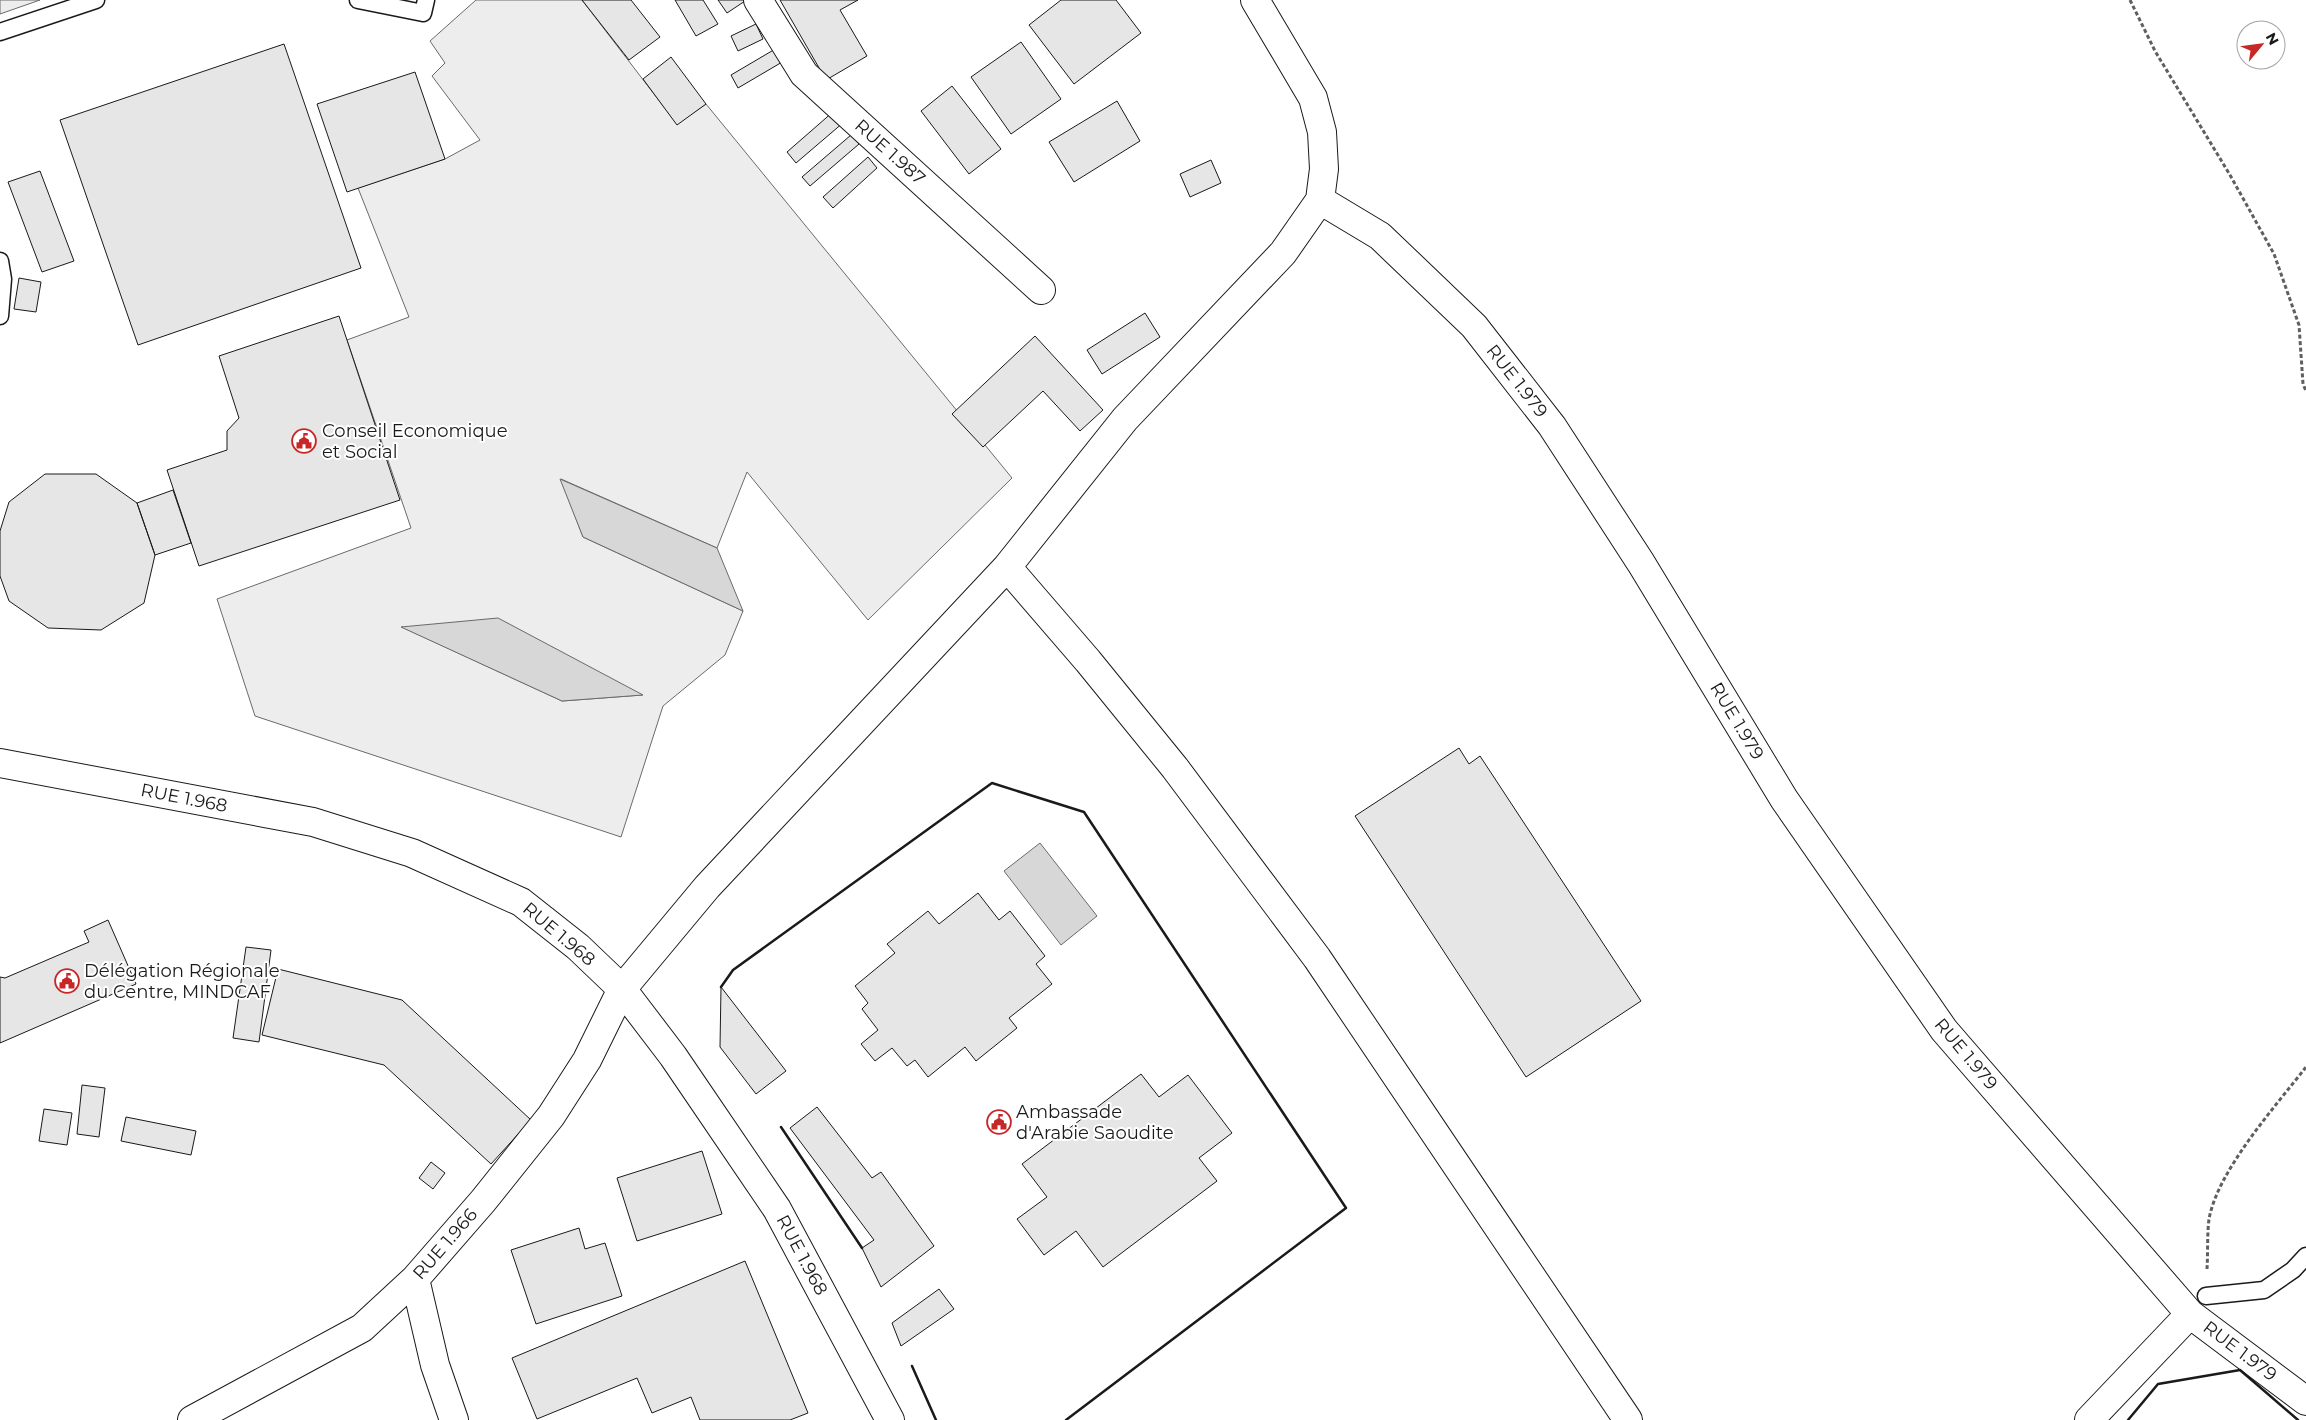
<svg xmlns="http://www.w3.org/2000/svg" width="2306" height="1420" viewBox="0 0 2306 1420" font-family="Montserrat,sans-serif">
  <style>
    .built { fill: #ededed; stroke: #6a6a6a; fill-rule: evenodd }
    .water { fill: #d7d7d7; stroke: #6a6a6a }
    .building { fill: #e6e6e6; stroke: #1a1a1a }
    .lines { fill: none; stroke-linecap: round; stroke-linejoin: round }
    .lane-casing { stroke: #1a1a1a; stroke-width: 19 }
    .street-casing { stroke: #1a1a1a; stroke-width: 30 }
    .path { stroke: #5f5f5f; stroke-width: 3; stroke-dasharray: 4 2.5; stroke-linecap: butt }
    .lane { stroke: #fff; stroke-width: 16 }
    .street { stroke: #fff; stroke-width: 28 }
    .wall { stroke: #1a1a1a; stroke-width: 2.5 }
    .labels { text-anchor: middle; stroke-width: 4; stroke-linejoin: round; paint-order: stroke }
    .street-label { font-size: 18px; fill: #1a1a1a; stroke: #fff }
    .poi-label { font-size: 18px; fill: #1a1a1a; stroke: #fff; text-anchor: start }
  </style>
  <rect width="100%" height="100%" fill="#fff"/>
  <path class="built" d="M0,0H40L0,14Z
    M476,0H582L677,124L706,104L1012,478L868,620L747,472L717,548L561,479L583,537L743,611L725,655L663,706L621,837L255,716L217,599L411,528L347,340L409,317L358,188L445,159L480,140L432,76L445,63L430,41ZM402,627L642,695L562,701Z"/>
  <path class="water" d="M560,479L717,548L743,611L583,537Z
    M498,618L643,695L562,701L401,627Z
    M1040,843L1097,916L1061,945L1004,871Z"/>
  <path class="building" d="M582,0H631L660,37L629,60Z
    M675,0H703L718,24L696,36Z
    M718,0H745V1L727,13Z
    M780,0H858L840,10L867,56L826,80Z
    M1061,0H1116L1141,33L1074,84L1029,25Z
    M756,24L763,39L738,51L731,36Z
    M1021,42L1061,99L1011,134L971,77Z
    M284,44L361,268L138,345L60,120Z
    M782,45L789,58L738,88L731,75Z
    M671,57L706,104L677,125L643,79Z
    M415,72L445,159L347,192L317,104Z
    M952,86L1001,149L969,174L921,111Z
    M1117,101L1140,141L1074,182L1049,142Z
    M834,111L844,122L796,163L787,152Z
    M851,135L859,144L810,186L802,177Z
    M868,157L877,168L833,208L823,197Z
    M1211,160L1221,183L1190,197L1180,174Z
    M40,171L74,261L42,272L8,182Z
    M19,278L41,282L36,312L14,309Z
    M1145,313L1160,337L1102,374L1087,350Z
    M339,316L400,500L199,566L167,470L227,450V431L239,418L219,356Z
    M1035,336L1103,410L1080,431L1043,391L983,447L952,414Z
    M45,474H96L137,503L155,555L144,603L101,630L48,628L9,601L0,576V531L9,502Z
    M173,490L191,543L155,555L137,503Z
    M1459,748L1469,764L1480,756L1641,1001L1526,1077L1355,816Z
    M978,893L999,920L1010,911L1045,956L1036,964L1052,984L1009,1018L1017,1028L976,1061L965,1047L928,1077L915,1060L907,1066L892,1048L875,1061L861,1044L878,1030L862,1009L868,1003L855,986L895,953L887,944L928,911L939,924Z
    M108,920L136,984L0,1043V977L5,978L89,942L84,931Z
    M246,947L271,950L259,1042L233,1038Z
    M278,969L402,1000L531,1120L491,1164L384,1065L262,1035Z
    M721,987L786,1071L756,1094L720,1047Z
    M1141,1074L1159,1097L1188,1075L1232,1133L1199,1158L1217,1181L1103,1267L1076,1231L1044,1255L1017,1219L1047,1197L1022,1164Z
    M82,1085L105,1088L99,1137L77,1134Z
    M817,1107L872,1178L881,1172L934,1246L881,1287L862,1248L874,1240L790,1128Z
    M44,1109L72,1113L67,1145L39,1141Z
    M126,1117L196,1131L191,1155L121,1141Z
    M702,1151L722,1214L637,1241L617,1178Z
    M431,1162L445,1173L433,1189L419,1178Z
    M579,1228L585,1249L605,1243L622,1296L536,1324L511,1250Z
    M745,1261L808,1413L790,1420H700L691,1397L652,1413L637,1378L537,1419L512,1358Z
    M939,1289L954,1309L901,1346L892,1323Z"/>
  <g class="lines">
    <g class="lane-casing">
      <path id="lane" d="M358,0L423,13L426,0
        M0,32L96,0
        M0,261L3,279L0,316
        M2206,1296L2264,1290L2293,1270L2306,1256"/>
    </g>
    <g class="street-casing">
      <path id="street" d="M758,0L804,74L1041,290
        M1320,200L1380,236L1474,326L1552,426L1641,563L1784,799L1944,1030L2190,1314L2306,1401
        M1007,567L1088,661L1175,768L1317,958L1628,1420
        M0,763L313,822L412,853L521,902L578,947L622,989L673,1056L777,1209L890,1420
        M415,1279L435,1365L454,1420
        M192,1420L362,1328L415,1279L483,1201L551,1116L587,1060L622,989L707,887L1007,567L1125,419L1283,253L1320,200L1324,169L1322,132L1313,98L1255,0
        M2089,1420L2190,1314"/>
    </g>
    <path class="path" d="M2130,0L2155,51L2230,175L2274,254L2299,325L2303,384L2306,391
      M2207,1269C2208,1253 2207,1235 2209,1219C2218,1170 2275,1107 2306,1067"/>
    <use href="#lane" class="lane"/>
    <use href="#street" class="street"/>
    <path class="wall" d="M721,987L733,970L992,783L1084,812L1346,1208L1066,1420
      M781,1127L862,1248
      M912,1366L936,1420
      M2128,1420L2158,1384L2240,1370L2298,1420"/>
  </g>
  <defs>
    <g id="civic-ring" transform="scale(1.25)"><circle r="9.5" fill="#fff" stroke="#c62828" stroke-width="1.5"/><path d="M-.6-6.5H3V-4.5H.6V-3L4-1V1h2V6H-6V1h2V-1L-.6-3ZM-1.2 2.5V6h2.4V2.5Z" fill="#c62828"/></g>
  </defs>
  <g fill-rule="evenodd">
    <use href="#civic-ring" x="304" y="441"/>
    <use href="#civic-ring" x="67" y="981"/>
    <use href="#civic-ring" x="999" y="1122"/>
  </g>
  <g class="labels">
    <g class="street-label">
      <text transform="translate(890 152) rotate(42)" y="6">RUE 1.987</text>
      <text transform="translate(1517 381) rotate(52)" y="6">RUE 1.979</text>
      <text transform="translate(1737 721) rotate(59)" y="6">RUE 1.979</text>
      <text transform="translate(184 798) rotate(11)" y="6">RUE 1.968</text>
      <text transform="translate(559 934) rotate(40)" y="6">RUE 1.968</text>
      <text transform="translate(1966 1054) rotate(50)" y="6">RUE 1.979</text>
      <text transform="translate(445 1244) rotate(-49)" y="6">RUE 1.966</text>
      <text transform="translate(802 1255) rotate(62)" y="6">RUE 1.968</text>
      <text transform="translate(2240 1351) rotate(37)" y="6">RUE 1.979</text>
    </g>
    <g class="poi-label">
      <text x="322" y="437">Conseil Economique<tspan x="322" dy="21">et Social</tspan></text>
      <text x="84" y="977">Délégation Régionale<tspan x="84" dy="21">du Centre, MINDCAF</tspan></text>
      <text x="1016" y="1118">Ambassade<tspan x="1016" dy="21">d'Arabie Saoudite</tspan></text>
    </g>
  </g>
  <g transform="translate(2261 45) rotate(61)"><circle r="24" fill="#ffffff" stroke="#a3a3a3"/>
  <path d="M0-4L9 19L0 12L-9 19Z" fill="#c62828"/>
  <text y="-8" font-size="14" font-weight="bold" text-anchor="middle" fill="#1a1a1a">N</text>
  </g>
</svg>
